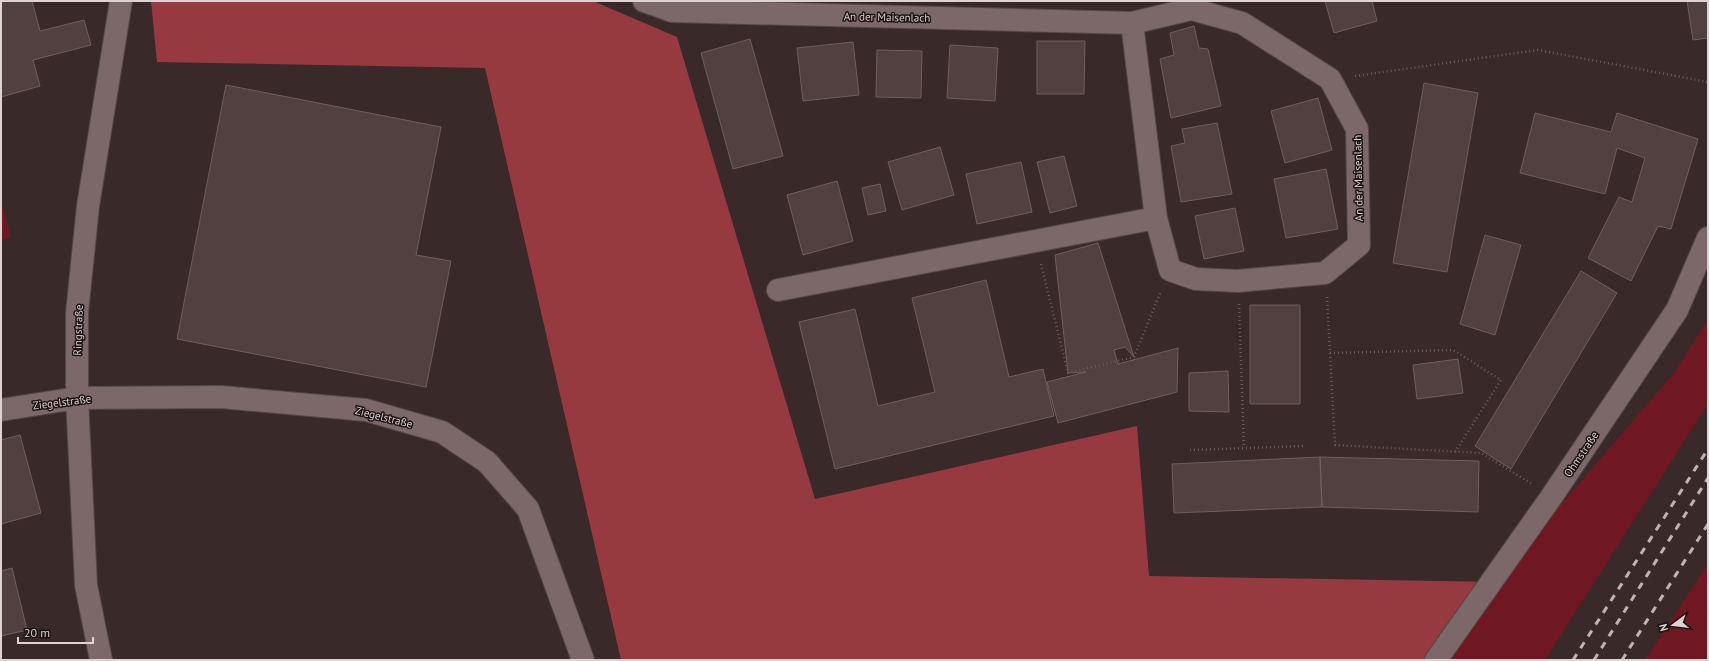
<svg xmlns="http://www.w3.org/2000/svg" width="1709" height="661" viewBox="0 0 1709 661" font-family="'PT Sans',sans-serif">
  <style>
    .green { fill: #6f1722 }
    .forest { fill: #973a3f }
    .building { fill: #524040; stroke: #715e5e }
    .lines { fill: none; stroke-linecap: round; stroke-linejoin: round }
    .minor-casing { stroke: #554747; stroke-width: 24 }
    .path { stroke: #6b5c5b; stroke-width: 2.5; stroke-dasharray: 1 3; stroke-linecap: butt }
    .minor { stroke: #7c6868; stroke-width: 22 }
    .rail { stroke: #c0b3b3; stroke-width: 3; stroke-dasharray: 7 7; stroke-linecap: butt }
    .labels { text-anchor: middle; stroke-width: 3; stroke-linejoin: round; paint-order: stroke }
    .street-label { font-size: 11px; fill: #ded2d2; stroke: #1b1313 }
  </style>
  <rect width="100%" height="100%" fill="#392928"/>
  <path class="green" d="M1,199L11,237L1,240Z
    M1708,319V404L1545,660H1438L1494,582L1674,373Z
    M1708,564V660H1645Z"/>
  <path class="forest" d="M151,1H593L677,37L815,499L1137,426L1149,576L1494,582L1438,660H621L485,68L157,62Z"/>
  <path class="building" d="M1,1H32L40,31L84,20L91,45L33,60L40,86L1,97Z
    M1325,1H1372L1377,21L1334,33Z
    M1687,1H1708V38L1693,40Z
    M1194,26L1199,48L1208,49L1221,106L1171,118L1160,59L1174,55L1170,33Z
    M750,39L783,156L733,169L701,53Z
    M1037,41H1085L1084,94H1037Z
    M853,42L859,95L803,101L797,48Z
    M950,45L998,48L995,101L947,98Z
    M877,50L922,51L921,98L876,97Z
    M1424,83L1478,93L1447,272L1393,263Z
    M226,85L441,127L416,255L451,261L426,387L177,339Z
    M1318,98L1332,150L1285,163L1271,111Z
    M1535,113L1611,132L1617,113L1698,139L1671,229L1658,226L1631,281L1588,258L1619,197L1632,202L1645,158L1617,148L1605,194L1520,173Z
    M1217,123L1232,194L1181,202L1171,146L1185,143L1182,129Z
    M940,147L954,195L902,210L888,162Z
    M1064,156L1077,206L1050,213L1037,162Z
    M1021,162L1032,212L977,224L966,174Z
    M1326,169L1338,229L1286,238L1274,179Z
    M837,181L853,241L803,255L787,195Z
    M880,184L886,211L868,215L862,188Z
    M1235,208L1244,251L1204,259L1195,216Z
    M1485,235L1521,245L1495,335L1460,324Z
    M1098,243L1134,357L1125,347L1114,350L1118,364L1178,348L1177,392L1058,423L1047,382L1086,372L1068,373L1055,255Z
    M1581,271L1617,293L1511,469L1475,446Z
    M986,280L1009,377L1043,369L1054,416L835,469L799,322L855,309L878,406L935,392L912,298Z
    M1250,305H1300V404H1250Z
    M1458,359L1463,393L1417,399L1413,365Z
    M1228,371L1229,412L1189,411V373Z
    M20,435L41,513L1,524V440Z
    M1320,457L1322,507L1174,513L1172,464Z
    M1320,457L1479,461L1478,512L1322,507Z
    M12,568L27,630L1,636V571Z"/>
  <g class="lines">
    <g class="minor-casing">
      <path id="minor" d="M644,1L672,11L1132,23L1191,9L1242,23L1330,79L1357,129L1359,245L1325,273L1238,281L1196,279L1170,270L1156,218L1132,23
        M778,290L1156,218
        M1,410L77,398L221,397L366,410L442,432L487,462L528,509L583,660
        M101,660L86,585L77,398V313L88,206L121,1
        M1436,660L1552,496L1677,310L1708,238"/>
    </g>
    <path class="path" d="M1355,76L1538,50L1708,82
      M1041,264L1068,373L1134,357L1161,291
      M1327,297L1335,445L1481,453L1532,484
      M1239,304L1244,448
      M1330,353L1453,350L1501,380L1455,452
      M1190,450L1304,446"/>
    <use href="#minor" class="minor"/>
    <path class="rail" d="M1573,660L1708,449
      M1594,660L1708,478
      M1622,660L1708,524"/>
  </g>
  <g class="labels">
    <g class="street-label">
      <text transform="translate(887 17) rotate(1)" y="4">An der Maisenlach</text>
      <text transform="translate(1358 178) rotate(-91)" y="4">An der Maisenlach</text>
      <text transform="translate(78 330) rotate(-88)" y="4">Ringstraße</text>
      <text transform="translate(62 402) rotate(-7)" y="4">Ziegelstraße</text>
      <text transform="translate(384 417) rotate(14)" y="4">Ziegelstraße</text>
      <text transform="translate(1581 454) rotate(-56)" y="4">Ohmstraße</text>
    </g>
  </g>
  <rect width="1709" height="661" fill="none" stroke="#ded2d2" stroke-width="4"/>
  <g transform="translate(1673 625) rotate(255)" stroke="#1b1313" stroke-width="3" paint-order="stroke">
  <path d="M0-3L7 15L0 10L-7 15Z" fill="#ded2d2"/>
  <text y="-6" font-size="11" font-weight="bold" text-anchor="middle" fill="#ded2d2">N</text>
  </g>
  <path d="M18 637v6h75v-6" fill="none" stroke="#ded2d2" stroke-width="2"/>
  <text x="24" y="637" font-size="12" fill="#ded2d2" stroke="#1b1313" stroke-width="3" paint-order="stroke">20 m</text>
</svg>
